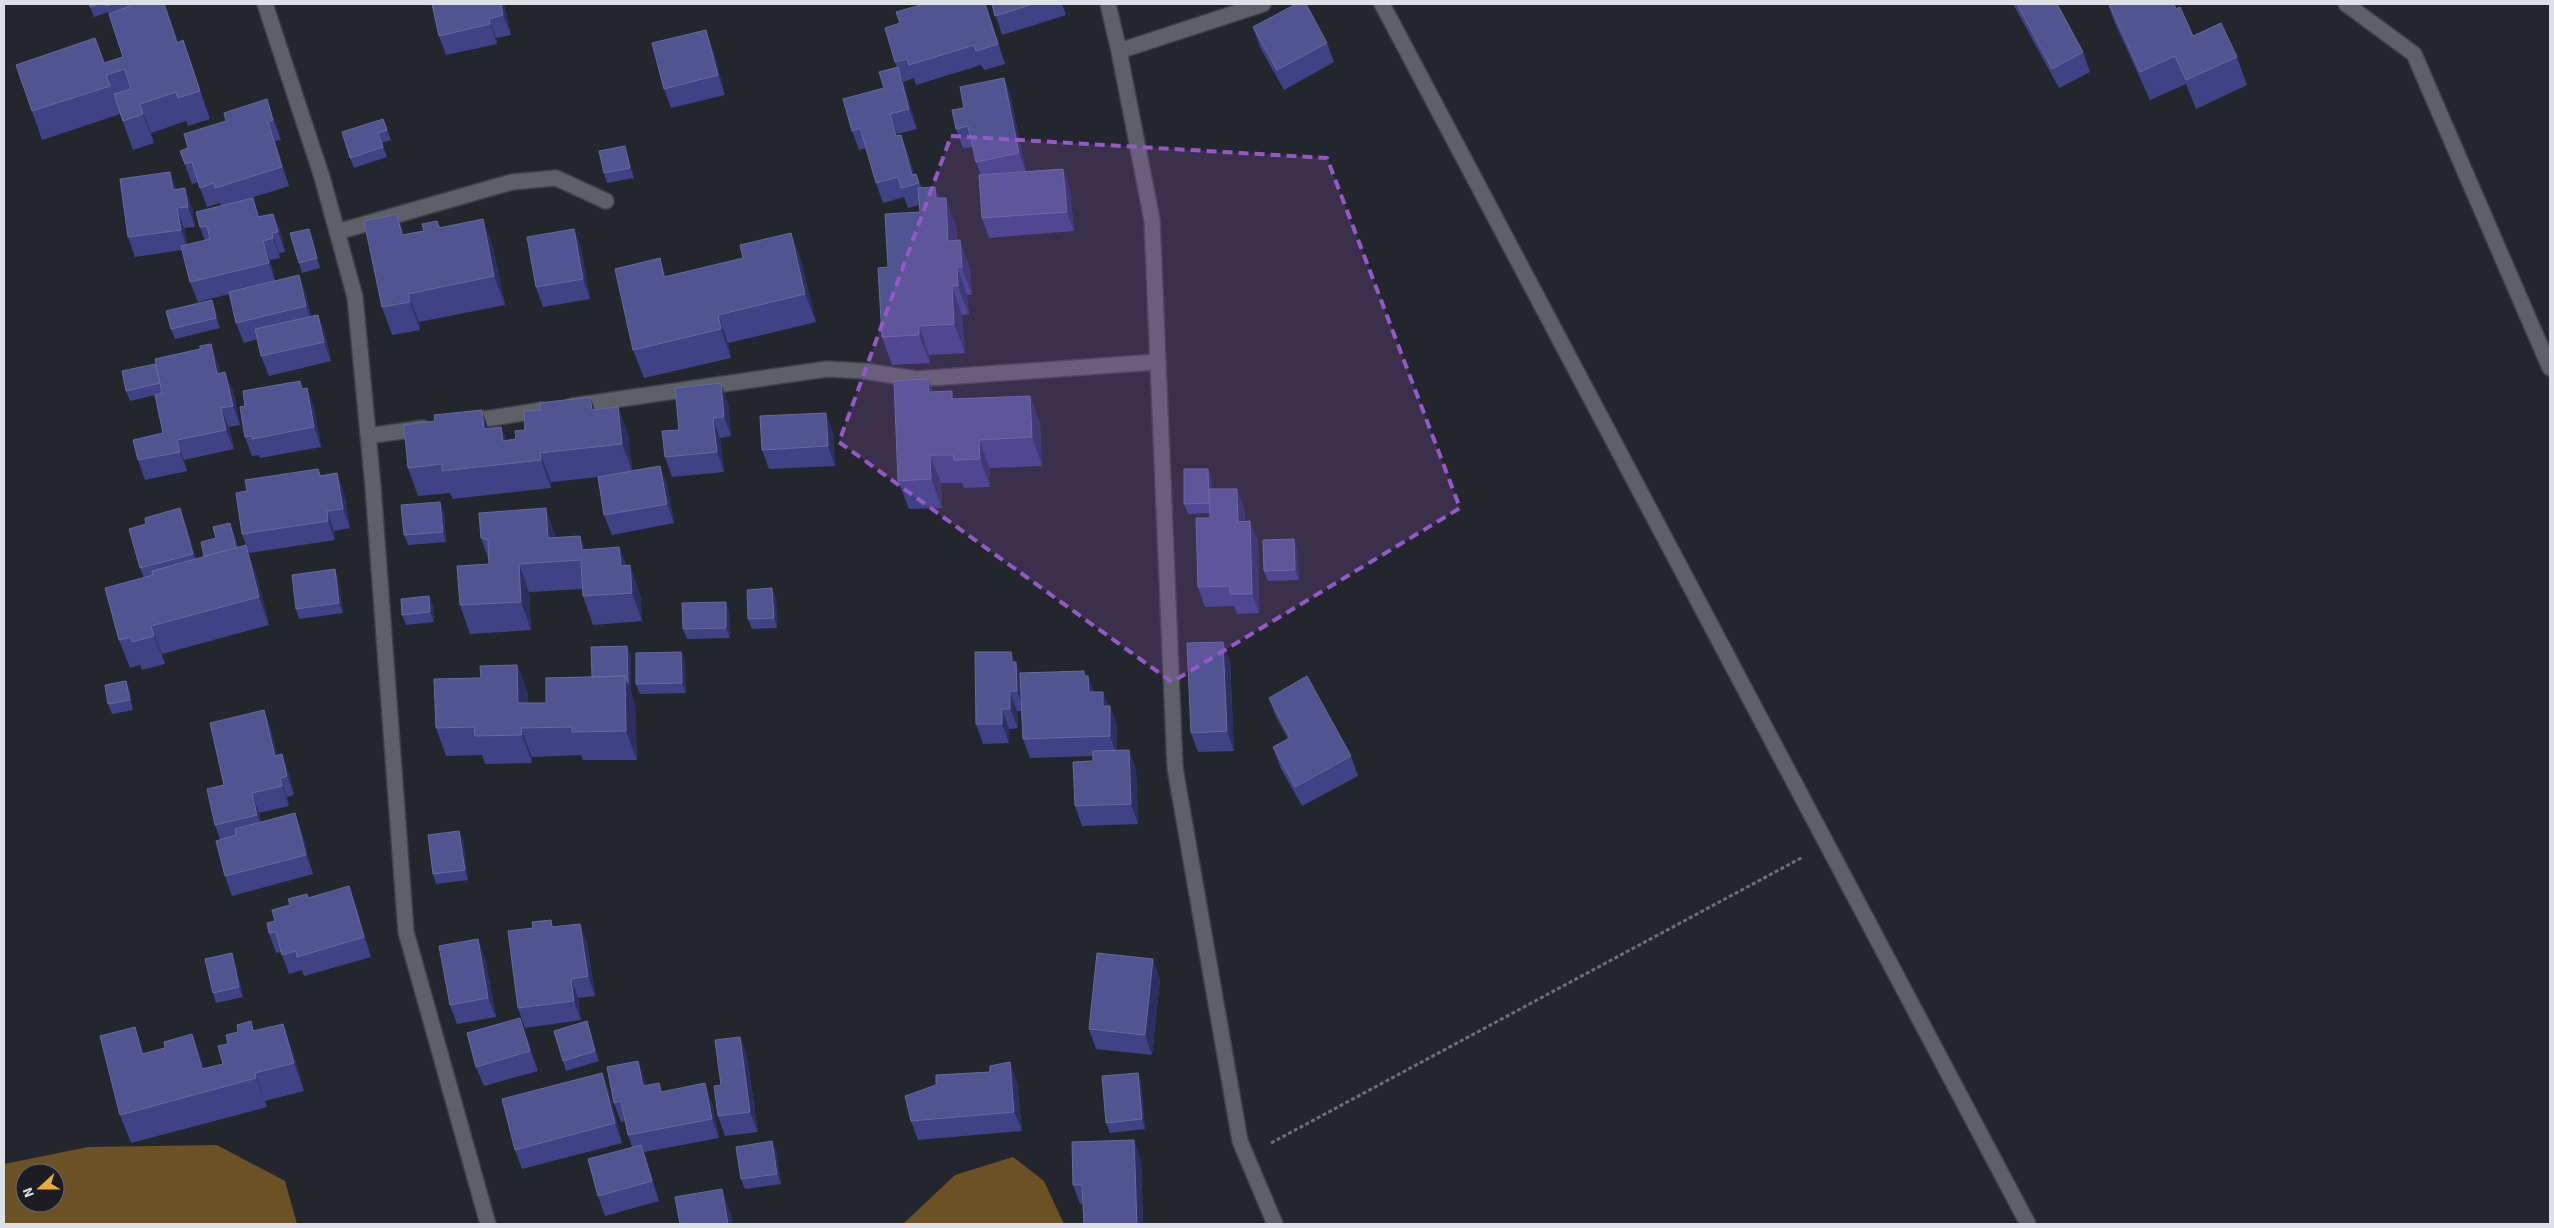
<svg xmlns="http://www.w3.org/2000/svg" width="2554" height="1228" viewBox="0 0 2554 1228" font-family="'Source Sans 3',sans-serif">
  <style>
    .forest { fill: #6b5123; fill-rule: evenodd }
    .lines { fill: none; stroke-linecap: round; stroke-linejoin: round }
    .minor-casing { stroke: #404148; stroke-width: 18 }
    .path { stroke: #6d6f75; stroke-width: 3; stroke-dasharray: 4 2.5; stroke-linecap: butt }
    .minor { stroke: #5e6069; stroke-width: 15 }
    .wall { fill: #3f4386 }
    .shaded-wall { fill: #2d305f }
    .building { fill: #505490; stroke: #676a9e }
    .marked { fill: #9459c8; fill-opacity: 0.2; stroke: #9459c8; stroke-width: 4; stroke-dasharray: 10 6; stroke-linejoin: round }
  </style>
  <rect width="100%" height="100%" fill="#24262e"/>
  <path class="forest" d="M217,1145L285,1181L297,1224H4V1164L88,1147ZM25,1173H55V1203H25Z
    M1013,1157L1044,1181L1064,1224H903L955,1175Z"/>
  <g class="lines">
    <g class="minor-casing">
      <path id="minor" d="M265,4L322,177L355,297L373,487L406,932L488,1224
        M1108,4L1119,51L1152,220L1175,768L1240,1141L1275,1224
        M1382,4L2028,1224
        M2346,4L2414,54L2550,368
        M1119,51L1263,4
        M337,232L512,182L556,178L606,201
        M572,406L827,369L864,371L916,379L1157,362
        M466,422L542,410
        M368,436L423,428"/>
    </g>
    <path class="path" d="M1271,1143L1803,857"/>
    <use href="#minor" class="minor"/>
  </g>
  <path class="wall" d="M89,4H165L178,42L193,69L210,119L188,126L186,121L151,133L154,143L133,150L120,114L42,140L32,111L105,63L123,57L108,12L94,17Z
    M432,4H504L511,35L496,38L497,44L446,55L439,36Z
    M924,4H986L1005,64L984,70L981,65L916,85L914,78L903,82L917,129L897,134L898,136L901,135L908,154L914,174L922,188L935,187L939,198L956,226L957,240L970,268L972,295H967L969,314L962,315L965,353L929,355L930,363L892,365L882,337L888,267L920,212L919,205L908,208L904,197L883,203L876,183L866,148L859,150L852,131L884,88L897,67L895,62L900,23Z
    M992,4H1062L1066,15L1002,35Z
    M2013,4H2057L2083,52L2090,72L2059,88Z
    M2108,4H2174L2176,9L2193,36L2237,57L2247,85L2196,109L2186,84L2150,100L2114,21Z
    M1253,27L1327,43L1334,62L1284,90L1260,47Z
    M713,50L725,95L671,108L664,89Z
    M1004,78L1011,98L1026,172L1070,189L1074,231L989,238L982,218L981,175L976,162L973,147L963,148L956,129L964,108Z
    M274,119L281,140L275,141L289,186L248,199L260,216L273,214L281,233L285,252L279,253L280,258L270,260L275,281L299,275L306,295L311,316L318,315L325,334L331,361L269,376L261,356L258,339L244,343L236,323L229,294L198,302L190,282L182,250L135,257L128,237L170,172L176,189L192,207L195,227L184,228L187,245L205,241L200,227L221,206L220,203L207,207L198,182L192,184L180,151Z
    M383,119L391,140L382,143L387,157L354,168L350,158Z
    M625,146L628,156L634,178L607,183L604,173Z
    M397,214L404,235L424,231L437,221L440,227L493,247L505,305L419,322L420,330L392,335L382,307Z
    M309,229L312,239L320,268L302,273L299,263Z
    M574,229L581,248L590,299L543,307L536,287Z
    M791,233L801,261L816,322L728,343L731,358L644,378L633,350L666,277L743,258Z
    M215,310L220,328L175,339L171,329Z
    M218,363L220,373L233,391L240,425L229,427L234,449L184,460L187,471L145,480L138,460L163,433L155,395L130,401L126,391Z
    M928,379L933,392L955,399L1030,396L1040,424L1042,466L990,468V487L964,488L962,483H941L942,508L909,509L898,481Z
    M303,389L314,408L321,447L260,458L259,455L252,456L245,437V406Z
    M590,397L595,409L618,407L628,435L632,470L660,466L667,485L674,523L612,535L604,515L598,477L551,482V488L453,499L450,493L418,496L408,468L489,429L501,427L506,440L516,439L525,430L541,410Z
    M728,403L731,436L720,438L724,472L672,477L665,457L679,430Z
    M833,432L835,466L769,469L762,450Z
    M318,469L321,476L337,473L344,493L350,528L334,531L335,540L249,553L242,534L247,491Z
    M1212,479V489L1244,508L1245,521L1258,540L1259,613L1237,614L1234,606L1205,607L1198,587L1210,518V513L1188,514L1184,504Z
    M444,512L446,542L408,545L404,535Z
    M187,528L196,559L204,556L216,538L234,533L238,547L256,574L269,625L162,654L165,664L142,670L140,665L130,668L119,640L144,578L140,568Z
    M556,537V538L585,550L619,547L626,565L640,593L642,621L593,625L583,596L582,589L529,592L531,630L470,634L460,605L489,564V561L481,538Z
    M1294,539L1297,549L1299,580L1268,581L1264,571Z
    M335,569L338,579L343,613L299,619L296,609Z
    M429,596L433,606L434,622L406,625L402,615Z
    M776,598L777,628L752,629L748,619Z
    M726,602L729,612L730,638L687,639L683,629Z
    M1223,642L1230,661L1234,751L1198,752L1191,733Z
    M627,646L631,656V693L635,705L637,760H583L581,755L532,757V763L485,764L482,755L446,756L436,728L481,678L517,665L528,694V703H546L592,677Z
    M681,652L685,662L686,693L640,694L636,684Z
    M1015,662L1020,673L1084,671L1086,676H1088L1094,692H1103L1108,706H1110L1117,726V751L1129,750L1136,770L1138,824L1082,826L1075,806L1093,761V756L1030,758L1023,739L1021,711H1017L1018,728L1009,729V743L983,744L976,724Z
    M126,681L130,691L133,710L112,714L108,704Z
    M1269,698L1351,756L1358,776L1302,806L1280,767L1273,747L1288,739L1276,717Z
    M264,710L271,730L277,755L282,754L289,774L294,795L287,797L289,806L259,813L261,822L295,813L302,833L313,874L232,896L225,876L220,839L215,825L224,785Z
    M459,831L463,841L468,880L436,884L433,874Z
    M307,894L308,898L356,906L371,957L304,976L302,970L289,974L281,952L276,953L269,933L275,921L290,905Z
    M551,920L553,927L580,924L587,943L595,996L578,998L581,1020L525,1028L518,1008L533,928Z
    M485,958L496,1017L457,1024L450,1005Z
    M235,963L243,997L216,1003L213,993Z
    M1160,979L1152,1055L1096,1049L1089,1029Z
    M251,1021L254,1031L293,1052L304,1091L265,1101L267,1107L131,1143L120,1115L135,1027L144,1054L165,1048L192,1034L204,1068L223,1064L228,1044L238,1032Z
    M587,1021L599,1061L566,1071L563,1061Z
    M740,1037L747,1057L758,1132L725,1136L718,1116L721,1085Z
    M527,1038L538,1071L484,1086L476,1067Z
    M602,1073L609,1092L622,1143L522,1169L515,1150Z
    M1138,1073L1141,1083L1145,1129L1110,1133L1106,1123Z
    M645,1081L646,1086L662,1091L712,1103L719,1138L644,1152L648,1164L659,1201L605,1216L598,1196L632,1147L628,1135L625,1121L621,1122L614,1103Z
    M1017,1082L1022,1131L918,1140L911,1121Z
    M776,1151L781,1184L745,1189L741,1179Z
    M1141,1160L1143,1224H1084L1083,1204H1080L1073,1185Z"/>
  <path class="shaded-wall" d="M164,4L169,16L187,71L177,43Z
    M501,4H504L511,35L503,15Z
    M985,4H986L987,7L1005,64L998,44Z
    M489,19L496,38L497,44L490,24Z
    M706,30L713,50L725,95L718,75Z
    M183,40L193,69L210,119L200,91Z
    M898,67L905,87L917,129L909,109Z
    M1004,78L1011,98L1026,172L1019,153Z
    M267,99L274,119L281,140L273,120Z
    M140,104L151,133L154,143L143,114Z
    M890,114L897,134L903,156L896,136Z
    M268,122L275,141L289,186L282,167Z
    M901,135L908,154L916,184L912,175Z
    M625,146L628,156L634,178L630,168Z
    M1063,169L1070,189L1074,231L1067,212Z
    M170,172L177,192L180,209L173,190Z
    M935,187L946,216L936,198Z
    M185,188L192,207L195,227L188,207Z
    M253,198L260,217H258Z
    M946,198L956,226L959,267L948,241Z
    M177,208L184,228L188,250L181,230Z
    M273,214L281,233L285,252L278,232Z
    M397,214L407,243L402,235Z
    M483,219L493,247L505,305L494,276Z
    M574,229L581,248L590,299L583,279Z
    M272,233L279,253L280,258L273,238Z
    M791,233L801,261L816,322L805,294Z
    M960,240L970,268L972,295L962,267Z
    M263,241L270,260L276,283L269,263Z
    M660,258L670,287L664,277Z
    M957,267L967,295L969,314L958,286Z
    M299,275L306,295L313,326L306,306Z
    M952,286L962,315L965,353L954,324Z
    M408,294L419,322L420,330L410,302Z
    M212,300L215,310L220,328L216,318Z
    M318,315L325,334L331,361L324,342Z
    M718,315L728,343L731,358L721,329Z
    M919,326L929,355L930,363L919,335Z
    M211,344L218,363L224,393L217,374Z
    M225,372L233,391L240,425L233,406Z
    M928,379L938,408L929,392Z
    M721,383L728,403L731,436L724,417Z
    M307,388L314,408L321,447L314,427Z
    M1030,396L1040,424L1042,466L1032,437Z
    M590,397L601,425L592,410Z
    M618,407L628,435L633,473L622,444Z
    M221,408L229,427L234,449L226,430Z
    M482,410L492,439L484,429Z
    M826,413L833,432L835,466L828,446Z
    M713,418L720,438L724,472L717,452Z
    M501,427L512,456L503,441Z
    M177,440L184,460L187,471L180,452Z
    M979,440L990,468V487L980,459Z
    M540,453L551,482V488L541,460Z
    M930,455L941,483L942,508L931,479Z
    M660,466L667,485L674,523L667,504Z
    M1208,469L1212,479L1213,513L1209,503Z
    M337,473L344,493L350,528L343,509Z
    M1237,489L1244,508L1246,541L1238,522Z
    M440,502L444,512L446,542L443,532Z
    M180,508L187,528L200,573L193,554Z
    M546,508L556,537L558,562L548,538Z
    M327,511L334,531L335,540L328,521Z
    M1250,521L1258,540L1259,613L1252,594Z
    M230,523L234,533L242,568L239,558Z
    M580,536L591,564L582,550Z
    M1294,539L1297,549L1299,580L1295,570Z
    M246,545L256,574L269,625L259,597Z
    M619,547L629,576L631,594L621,566Z
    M519,564L529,592L531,630L521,602Z
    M630,565L640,593L642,621L632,593Z
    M335,569L338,579L343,613L339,603Z
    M772,588L776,598L777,628L774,618Z
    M429,596L433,606L434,622L430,612Z
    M726,602L729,612L730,638L726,628Z
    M151,626L162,654L165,664L154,636Z
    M1223,642L1230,661L1234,751L1227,731Z
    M627,646L631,656V693L628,683Z
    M681,652L685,662L686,693L682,683Z
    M1011,652L1023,681L1024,711L1017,691L1012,662Z
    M517,665L528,694V728L518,703Z
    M1084,671L1088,681V676L1095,696L1089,692L1084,676Z
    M625,676L635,705L637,760L626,731Z
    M126,681L130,691L133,710L130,700Z
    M1010,691L1017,711L1018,728L1010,709Z
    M1103,692L1110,711V706L1117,726V756L1110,736L1103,706Z
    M1002,709L1009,729V743L1002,724Z
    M264,710L271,730L282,775L275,756Z
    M521,728L532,757V763L522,735Z
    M1129,750L1136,770L1138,824L1131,804Z
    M282,754L289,774L294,795L287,776Z
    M280,778L287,797L289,806L282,786Z
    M252,793L259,813L265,835L257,815Z
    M295,813L302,833L313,874L306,855Z
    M459,831L463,841L468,880L465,870Z
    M349,886L356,906L371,957L364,937Z
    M580,924L587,943L595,996L588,976Z
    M478,939L485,958L496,1017L488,998Z
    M232,953L235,963L243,997L239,987Z
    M1153,959L1160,979L1152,1055L1145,1035Z
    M571,979L578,998L581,1020L574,1001Z
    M520,1018L527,1038L538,1071L530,1051Z
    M587,1021L599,1061L595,1051Z
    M283,1024L293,1052L304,1091L294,1063Z
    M135,1027L145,1055L142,1054Z
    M192,1034L203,1063L210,1091L202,1069Z
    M740,1037L747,1057L758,1132L750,1112Z
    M638,1061L645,1081L650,1106L643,1086Z
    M1010,1062L1017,1082L1022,1131L1014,1112Z
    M255,1073L265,1101L267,1107L256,1078Z
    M602,1073L609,1092L622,1143L615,1123Z
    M1138,1073L1141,1083L1145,1129L1142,1119Z
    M705,1083L712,1103L719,1138L712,1119Z
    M1134,1140L1141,1160L1143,1224H1137Z
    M772,1141L776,1151L781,1184L777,1174Z
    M641,1145L648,1164L659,1201L652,1181Z
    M722,1189L732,1217L733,1224H728Z"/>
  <path class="building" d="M89,4H99L90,7Z
    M105,4H113L106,6Z
    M129,4H164L177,43L183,40L200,91L178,98L176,92L140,104L143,114L123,121L114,94L131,89L125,69L106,75L110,86L32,111L16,65L95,38L104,63L123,57L109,14L130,6Z
    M432,4H501L503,15L489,19L490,24L439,36Z
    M924,4H985L998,44L976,51L974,45L909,65L907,59L895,62L885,28L900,23L896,12Z
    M992,4H1033L995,16Z
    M1296,4H1306L1327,43L1277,70L1253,27Z
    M2017,4H2057L2083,52L2052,69Z
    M2109,4H2174L2176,9L2180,7L2193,36L2221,23L2237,57L2186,80L2175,56L2140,72Z
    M706,30L718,75L664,89L652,43Z
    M898,67L909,109L890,114L896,136L901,135L912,175L916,174L919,183L901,188L898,177L876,183L860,128L852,131L843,99L884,88L879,72Z
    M1004,78L1019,153L976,162L968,126L956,129L952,110L964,108L960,87Z
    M267,99L273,120L268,122L282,167L215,188L214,183L200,188L192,162L185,164L180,151L188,148L184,134L226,121L224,113Z
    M383,119L387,130L378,133L383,147L350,158L342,132Z
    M625,146L630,168L604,173L599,151Z
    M1063,169L1067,212L982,218L979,175Z
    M170,172L173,190L185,188L188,207L177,208L181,230L128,237L120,179Z
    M935,187L936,198H946L948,241L960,240L962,267H957L958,286H952L954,324L919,326V335L882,337L878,268L888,267L885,214L920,212L918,188Z
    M253,198L258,217L273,214L278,232L272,233L273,238L263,241L269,263L190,282L181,246L210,239L207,226L200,227L196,212Z
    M397,214L402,235L424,231L422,224L437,221L439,228L483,219L494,276L408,294L410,302L382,307L364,221Z
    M309,229L317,258L299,263L290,233Z
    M574,229L583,279L536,287L527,237Z
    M791,233L805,294L718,315L721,329L633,350L615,269L660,258L664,277L743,258L740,245Z
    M299,275L306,306L236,323L229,292Z
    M212,300L216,318L171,329L166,311Z
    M318,315L324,342L261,356L255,329Z
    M211,344L217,374L225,372L233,406L221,408L226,430L177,440L180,452L138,460L133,440L163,433L155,395L162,393L155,359L200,349V346Z
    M155,364L160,383L126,391L122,371Z
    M928,379L929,392L952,391V399L1030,396L1032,437L979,440L980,459L954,460L953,455H930L931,479L898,481L894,381Z
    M300,381L302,389L307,388L314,427L252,439V436L245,437L240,407L245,406L243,391Z
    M721,383L724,417L713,418L717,452L665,457L662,431L679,430L675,388Z
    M590,397L592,410L618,407L622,444L540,453L541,460L442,471V464L408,468L404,425L435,421L434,415L482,410L484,429L501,427L503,441L516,439L515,431L525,430L524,411L541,410L539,403Z
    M826,413L828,446L762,450L760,416Z
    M660,466L667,504L604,515L598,477Z
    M318,469L320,476L337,473L343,509L327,511L328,521L242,534L236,493L247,491L245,480Z
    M1184,469H1208L1209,503L1184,504Z
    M1209,489H1237L1238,522L1250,521L1252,594H1230V586L1198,587L1196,518H1210Z
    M440,502L443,532L404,535L401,505Z
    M180,508L193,554L140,568L129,529L146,524L145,518Z
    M546,508L548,538L580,536L582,550L619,547L621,566L630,565L632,593L583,596L581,560L519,564L521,602L460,605L457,566L489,564L488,540L481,538L479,513Z
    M230,523L236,548L204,556L201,542L216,538L213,527Z
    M1294,539L1295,570L1264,571L1263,540Z
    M246,545L259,597L151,626L154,636L132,642L131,637L119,640L105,588L153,575L152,571Z
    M335,569L339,603L296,609L292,575Z
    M772,588L774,618L748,619L747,590Z
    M429,596L430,612L402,615L401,599Z
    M726,602V628L683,629L682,603Z
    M1223,642L1227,731L1191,733L1187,643Z
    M627,646L628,683L625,676L592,677L591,647Z
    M681,652L682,683L636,684V653Z
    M975,652H1011L1012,662H1016L1017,691H1010V709H1002V724H976Z
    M517,665L518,703H546V678L625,676L626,731L572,732V727L521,728L522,735L475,736L474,727L436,728L434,679L481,678L480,666Z
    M1084,671V676H1088L1089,692H1103V706H1110V736L1023,739L1020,673Z
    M1307,676L1351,756L1295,787L1273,747L1290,738L1269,698Z
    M126,681L130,700L108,704L105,685Z
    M264,710L275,756L282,754L287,776L280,778L282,786L252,793L257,815L215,825L207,789L224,785L210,723Z
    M1129,750L1131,804L1075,806L1073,762L1093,761V751Z
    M295,813L306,855L225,876L216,841L236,835L235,829Z
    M459,831L465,870L433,874L428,835Z
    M349,886L364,937L297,957L296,951L282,955L276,932L269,933L267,923L275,921L272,910L290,905L288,899L307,894L308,898Z
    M551,920L552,927L580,924L588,976L571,979L574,1001L518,1008L508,931L533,928L532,922Z
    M478,939L488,998L450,1005L439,946Z
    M232,953L239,987L213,993L205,959Z
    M1097,953L1153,959L1145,1035L1089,1029Z
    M520,1018L530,1051L476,1067L467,1033Z
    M251,1021L253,1031L283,1024L294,1063L255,1073L256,1078L120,1115L100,1036L135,1027L142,1054L165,1048L164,1042L192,1034L202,1069L223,1064L218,1046L228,1044L226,1035L238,1032L237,1025Z
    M587,1021L595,1051L563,1061L554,1031Z
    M740,1037L750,1112L718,1116L714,1086L721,1085L715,1040Z
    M638,1061L643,1086L659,1083L661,1092L705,1083L712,1119L628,1135L621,1101L614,1103L607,1067Z
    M1010,1062L1014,1112L911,1121L905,1096L936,1085V1075L990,1072V1066Z
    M602,1073L615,1123L515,1150L502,1099Z
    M1138,1073L1142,1119L1106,1123L1102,1076Z
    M1134,1140L1137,1224H1084L1082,1185H1073L1072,1142Z
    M772,1141L777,1174L741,1179L736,1147Z
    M641,1145L652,1181L598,1196L588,1159Z
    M722,1189L728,1224H680L675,1197Z"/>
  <path class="marked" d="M951,136L1327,158L1460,508L1172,682L839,442Z"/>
  <rect width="2554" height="1228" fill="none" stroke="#dfe0e5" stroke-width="10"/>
  <g transform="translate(40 1188) rotate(249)"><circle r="24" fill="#1b1c24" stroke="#696a71"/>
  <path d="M0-4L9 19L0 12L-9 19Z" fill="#e8ab37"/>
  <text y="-8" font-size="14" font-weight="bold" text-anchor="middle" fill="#dfe0e5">N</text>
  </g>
</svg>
